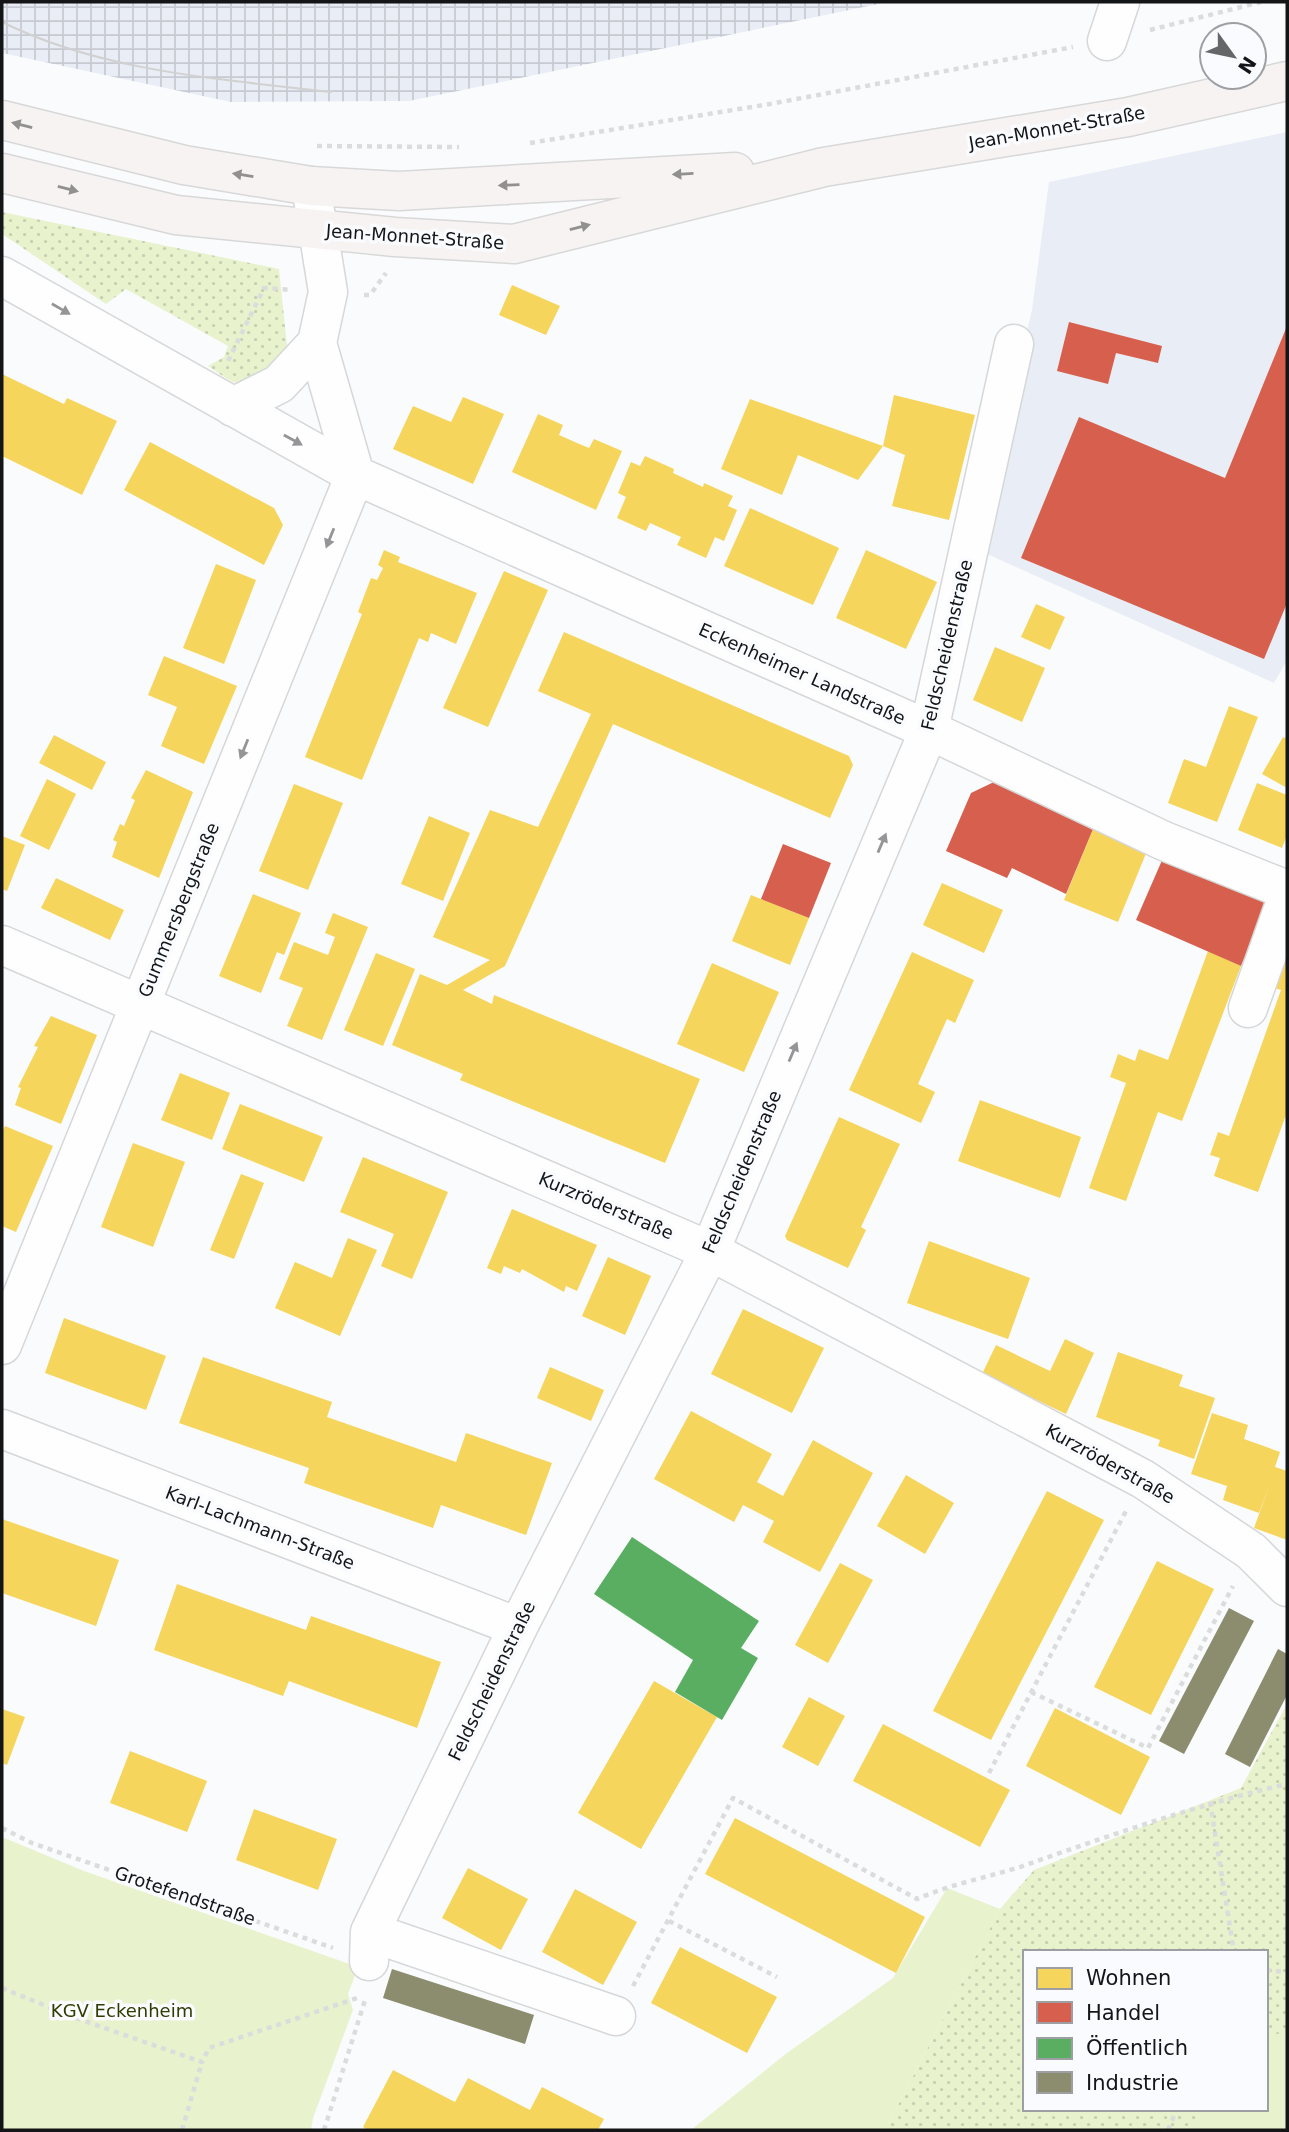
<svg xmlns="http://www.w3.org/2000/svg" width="1289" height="2132" viewBox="0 0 1289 2132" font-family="'DejaVu Sans',sans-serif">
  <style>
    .built { fill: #e9edf5 }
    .industrial { fill: url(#industrial-grid) }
    .park { fill: url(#park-dots); fill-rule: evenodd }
    .garden { fill: #e8f2cd }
    .homes { fill: #f6d55c }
    .shops { fill: #d6604d }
    .public { fill: #5aae61 }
    .industry { fill: #8c8c6e }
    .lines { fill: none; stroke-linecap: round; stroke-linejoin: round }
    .minor-casing { stroke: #d6d7d8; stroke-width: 41 }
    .major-casing { stroke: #d8d8d9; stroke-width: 41 }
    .path { stroke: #dbdcdc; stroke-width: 4.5; stroke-dasharray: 5 5; stroke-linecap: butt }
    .minor { stroke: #fefeff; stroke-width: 38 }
    .major { stroke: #f7f3f2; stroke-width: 38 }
    .tram { stroke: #d1d1d2; stroke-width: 2 }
    .oneway { fill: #918f8f }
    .oneway2 { fill: #959597 }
    .labels { text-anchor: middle; stroke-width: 7; stroke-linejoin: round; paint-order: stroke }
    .street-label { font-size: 18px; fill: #141517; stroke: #f9fbfe }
    .park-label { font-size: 18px; fill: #323b00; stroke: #f9fbfe }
  </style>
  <defs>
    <pattern id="industrial-grid" width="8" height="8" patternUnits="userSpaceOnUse" patternTransform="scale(1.75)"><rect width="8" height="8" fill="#e9edf5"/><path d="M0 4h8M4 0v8" fill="none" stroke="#c7cad1"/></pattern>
    <pattern id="park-dots" width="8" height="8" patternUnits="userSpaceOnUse" patternTransform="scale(1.75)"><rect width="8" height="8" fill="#e8f2cd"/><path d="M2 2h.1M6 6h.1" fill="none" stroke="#c6cfaf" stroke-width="1.8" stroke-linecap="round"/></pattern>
  </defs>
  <rect width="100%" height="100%" fill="#fafbfd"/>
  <path class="built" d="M1287,132V660L1274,683L976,549L1032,310L1049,182Z"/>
  <path class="industrial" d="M2,2H888L409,101L231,102L2,53Z"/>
  <path class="park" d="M2,212L279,269L287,346C280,365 258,386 237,383C228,381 216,371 208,366L224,357L228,346L126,289L106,304L2,234Z
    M1287,1704V2130H885L1000,1909L1034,1870L1241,1788ZM1025,1952H1266V2109H1025Z"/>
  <path class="garden" d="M2,1837L84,1871L358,1967L348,1994L353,2010L313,2118L311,2130H2Z
    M947,1888L1000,1909L885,2130H691L787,2053L893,1978Z
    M1287,2033V2130H1196L1201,2109H1266V2035Z"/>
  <path class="homes" d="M512,285L560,306L546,335L499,315Z
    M2,374L64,404L67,398L117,421L82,495L2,456Z
    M894,395L975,415L949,520L892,506L905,455L883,446Z
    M463,397L504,414L473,484L393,449L413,406L451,422Z
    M750,399L883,446L858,480L798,455L782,495L721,469Z
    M538,414L563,425L559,435L577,443L589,448L594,439L622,451L596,510L512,472Z
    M150,442L274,508L283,525L264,565L124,490Z
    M645,456L674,469L673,473L703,487L704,483L733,496L728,506L737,510L724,541L715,537L706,558L677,545L681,537L650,523L646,531L617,518L626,497L618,493L631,462L640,466Z
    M750,508L839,548L813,605L724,566Z
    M384,550L400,557L398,562L477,593L456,644L431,633L428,642L419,638L362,780L305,757L362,614L358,612L371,578L377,580L383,568L378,565Z
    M866,550L937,582L906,649L836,618Z
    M216,564L256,580L224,664L183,648Z
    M504,571L548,590L488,727L443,708Z
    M1036,604L1065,617L1050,650L1021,637Z
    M564,632L849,756L853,765L830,818L613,724L505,966L463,990L492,1004L494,995L700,1079L665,1163L460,1080L463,1074L392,1045L420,974L447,985L490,960L433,937L490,810L538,827L591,714L538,691Z
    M995,647L1045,668L1022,722L973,700Z
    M164,656L237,686L204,764L161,746L177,707L148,695Z
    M1229,706L1258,717L1217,822L1168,803L1184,759L1206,767Z
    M54,735L106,762L92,790L39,763Z
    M1283,737L1287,739V788L1262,774Z
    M146,770L193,792L159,878L112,857L117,842L113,840L120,824L124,826L135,800L131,798Z
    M47,779L76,794L49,850L20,836Z
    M1257,783L1287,795V835L1282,848L1238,830Z
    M294,784L343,803L308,890L259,871Z
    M429,816L470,833L443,901L401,884Z
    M1093,829L1147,851L1118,922L1064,900Z
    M2,836L25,845L7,891L2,889Z
    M56,878L124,910L110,940L41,908Z
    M942,883L1003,910L984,953L923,925Z
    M253,894L301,913L284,955L277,952L261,993L219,976Z
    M751,895L809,918L790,965L732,941Z
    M333,913L368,927L322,1040L287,1026L303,988L279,979L294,942L328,955L335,937L325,933Z
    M1287,917V1112L1258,1192L1214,1176L1220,1158L1210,1155L1218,1132L1229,1136L1281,990L1264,985Z
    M1208,951L1241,966L1182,1121L1158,1112L1126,1201L1089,1188L1126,1083L1110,1077L1118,1054L1135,1061L1139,1049L1168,1060Z
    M912,952L974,980L955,1023L947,1019L918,1084L935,1092L921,1123L849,1090Z
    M376,953L415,969L383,1046L344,1030Z
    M712,963L779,992L744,1072L677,1044Z
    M51,1016L97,1035L61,1124L15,1105L21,1088L18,1087L38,1047L34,1046Z
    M180,1073L230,1093L212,1140L161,1120Z
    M980,1100L1081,1137L1060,1198L958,1161Z
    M240,1104L323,1137L304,1182L222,1149Z
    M839,1117L900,1144L861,1227L866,1230L848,1268L787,1240L785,1236Z
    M5,1126L53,1146L16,1232L2,1226V1132Z
    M133,1143L185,1162L153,1247L101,1227Z
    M363,1157L448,1192L412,1279L381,1266L394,1234L340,1212Z
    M241,1174L264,1183L234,1259L210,1250Z
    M512,1209L597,1245L577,1291L566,1286L564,1292L522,1269L520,1273L504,1266L501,1274L487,1268Z
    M348,1238L377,1250L340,1336L275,1308L295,1262L332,1278Z
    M929,1241L1030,1278L1008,1339L907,1303Z
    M608,1257L651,1276L625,1335L582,1316Z
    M743,1309L824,1348L792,1413L711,1374Z
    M64,1318L166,1356L146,1410L45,1373Z
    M1065,1339L1094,1353L1066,1414L982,1374L996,1345L1050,1371Z
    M1118,1352L1183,1375L1179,1386L1215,1398L1194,1459L1158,1446L1160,1440L1096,1417Z
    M203,1357L332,1402L327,1417L456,1462L466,1433L552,1463L526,1535L441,1505L433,1528L304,1483L309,1468L179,1423Z
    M550,1367L604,1390L591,1421L537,1398Z
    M691,1411L772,1454L757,1482L783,1496L813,1440L873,1473L820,1572L763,1542L774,1521L743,1505L734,1522L654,1479Z
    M1212,1413L1248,1425L1244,1439L1280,1452L1275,1467L1287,1471V1540L1254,1528L1270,1484L1259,1513L1223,1500L1227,1486L1191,1474Z
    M906,1475L954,1503L925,1554L877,1526Z
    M1047,1491L1104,1520L991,1740L933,1711Z
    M2,1519L119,1560L96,1626L2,1593Z
    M1157,1561L1214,1589L1151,1715L1094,1687Z
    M840,1563L873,1580L828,1663L795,1645Z
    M177,1584L306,1630L311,1616L441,1662L417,1728L289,1681L283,1696L154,1650Z
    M654,1681L717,1717L641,1849L578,1813Z
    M809,1697L845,1716L818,1766L782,1747Z
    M1055,1708L1150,1757L1121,1815L1026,1766Z
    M2,1709L25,1717L7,1765L2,1763Z
    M883,1724L1010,1790L980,1847L853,1781Z
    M130,1751L207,1781L187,1832L110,1803Z
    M254,1809L337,1839L318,1890L236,1860Z
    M735,1818L925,1917L896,1973L705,1874Z
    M468,1868L528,1899L501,1950L442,1918Z
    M575,1889L637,1922L603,1985L542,1952Z
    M680,1947L777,1997L747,2053L651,2003Z
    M393,2070L455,2102L468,2078L530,2110L542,2087L604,2119L598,2130H368L363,2127Z"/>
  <path class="shops" d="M1069,322L1162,346L1158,363L1116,353L1108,384L1057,371Z
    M1287,326V603L1264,659L1021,558L1079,417L1225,478Z
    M996,781L1093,829L1066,894L1012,868L1007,878L946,851L971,793Z
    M783,844L831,863L809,918L761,899Z
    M1163,858L1268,903L1241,966L1136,920Z"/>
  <path class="public" d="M632,1537L759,1621L741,1648L758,1658L722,1720L675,1692L693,1660L594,1594Z"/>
  <path class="industry" d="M1229,1608L1254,1621L1184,1754L1159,1741Z
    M1278,1649L1287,1654V1695L1250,1767L1225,1754Z
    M392,1969L534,2015L525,2044L383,1998Z"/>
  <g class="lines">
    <g class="minor-casing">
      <path id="minor" d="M1107,41L1120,2
        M311,186L328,292L317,343L355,475
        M2,276L355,475L929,730L1164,841L1287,890
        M233,407L279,384L317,343
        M2,945L710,1251L1143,1479L1251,1551L1287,1587
        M1248,1008L1287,898
        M2,1345L355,475
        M2,1429L518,1627
        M370,1932L616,2016
        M369,1961L370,1932L518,1627L710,1251L929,730L1014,344"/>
    </g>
    <g class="major-casing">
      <path id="major" d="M2,120L184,165L311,186L399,191L735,172
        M2,173L176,215L395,237L514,244L824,167L1128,117L1287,81"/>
    </g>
    <path class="path" d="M1150,30L1261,2
      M530,143L770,104L1073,47
      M317,146L459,147
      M364,295H370L386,273
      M228,361L264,288L292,290
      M1031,1692L1148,1748L1233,1586
      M989,1773L1126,1511
      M1210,1802L1234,1952
      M2,1828L32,1843L333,1948
      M669,1921L777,1977
      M1266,1970L1287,1972
      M633,1986L733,1798L917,1899C951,1884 985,1878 1020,1867C1108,1836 1196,1805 1287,1784
      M2,1988L73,2017L202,2062L209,2048L360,1997
      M182,2130L202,2062
      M324,2130L366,1997
      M1168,2130L1177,2109"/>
    <use href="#minor" class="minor"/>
    <use href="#major" class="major"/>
    <path class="tram" d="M2,22C103,72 220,79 331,92"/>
  </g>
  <defs><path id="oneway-solid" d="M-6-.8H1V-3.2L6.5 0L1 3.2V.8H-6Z" transform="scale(1.75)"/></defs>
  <g class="oneway">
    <use href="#oneway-solid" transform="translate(22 125) rotate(-166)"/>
    <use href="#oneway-solid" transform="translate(683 174) rotate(177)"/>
    <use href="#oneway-solid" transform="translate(243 175) rotate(-171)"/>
    <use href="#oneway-solid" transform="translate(509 185) rotate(178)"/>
    <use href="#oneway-solid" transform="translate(68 189) rotate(14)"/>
    <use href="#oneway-solid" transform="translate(580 227) rotate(-14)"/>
  </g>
  <g class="oneway2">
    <use href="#oneway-solid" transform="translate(61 309) rotate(30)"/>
    <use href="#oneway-solid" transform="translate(293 440) rotate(29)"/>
    <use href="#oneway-solid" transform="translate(330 538) rotate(112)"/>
    <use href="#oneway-solid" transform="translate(244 749) rotate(112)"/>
    <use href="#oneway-solid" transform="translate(882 843) rotate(-67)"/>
    <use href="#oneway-solid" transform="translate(793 1052) rotate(-67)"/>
  </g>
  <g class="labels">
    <g class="street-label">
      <text transform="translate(1057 128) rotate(-10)" y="6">Jean-Monnet-Straße</text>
      <text transform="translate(415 237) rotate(4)" y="6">Jean-Monnet-Straße</text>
      <text transform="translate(947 645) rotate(-77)" y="6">Feldscheidenstraße</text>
      <text transform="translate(802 674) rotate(24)" y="6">Eckenheimer Landstraße</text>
      <text transform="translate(179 910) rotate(-68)" y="6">Gummersbergstraße</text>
      <text transform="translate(742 1172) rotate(-67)" y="6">Feldscheidenstraße</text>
      <text transform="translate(606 1206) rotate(23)" y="6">Kurzröderstraße</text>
      <text transform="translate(1110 1464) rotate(29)" y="6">Kurzröderstraße</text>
      <text transform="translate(260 1528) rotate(21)" y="6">Karl-Lachmann-Straße</text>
      <text transform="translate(492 1681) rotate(-64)" y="6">Feldscheidenstraße</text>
      <text transform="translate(185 1896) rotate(19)" y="6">Grotefendstraße</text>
    </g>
    <g class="park-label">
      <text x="122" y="2017">KGV Eckenheim</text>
    </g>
  </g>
  <rect width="1289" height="2132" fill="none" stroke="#141517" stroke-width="7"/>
  <rect x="1023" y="1950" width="245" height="161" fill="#f9fbfe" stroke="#9d9fa2" stroke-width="2"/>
  <rect x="1037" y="1968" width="35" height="21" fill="#f6d55c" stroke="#9d9fa2" stroke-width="2"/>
  <text x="1086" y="1985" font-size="21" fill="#141517">Wohnen</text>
  <rect x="1037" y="2002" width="35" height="21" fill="#d6604d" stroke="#9d9fa2" stroke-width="2"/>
  <text x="1086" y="2020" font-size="21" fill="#141517">Handel</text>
  <rect x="1037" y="2038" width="35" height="21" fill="#5aae61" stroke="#9d9fa2" stroke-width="2"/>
  <text x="1086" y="2055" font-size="21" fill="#141517">Öffentlich</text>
  <rect x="1037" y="2072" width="35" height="21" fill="#8c8c6e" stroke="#9d9fa2" stroke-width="2"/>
  <text x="1086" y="2090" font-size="21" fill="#141517">Industrie</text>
  <g transform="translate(1233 56) rotate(123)"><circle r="33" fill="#f9fbfe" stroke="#9d9fa2" stroke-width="2"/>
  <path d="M0-5L12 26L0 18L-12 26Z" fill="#646668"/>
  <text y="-10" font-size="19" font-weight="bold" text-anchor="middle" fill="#141517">N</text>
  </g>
</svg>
